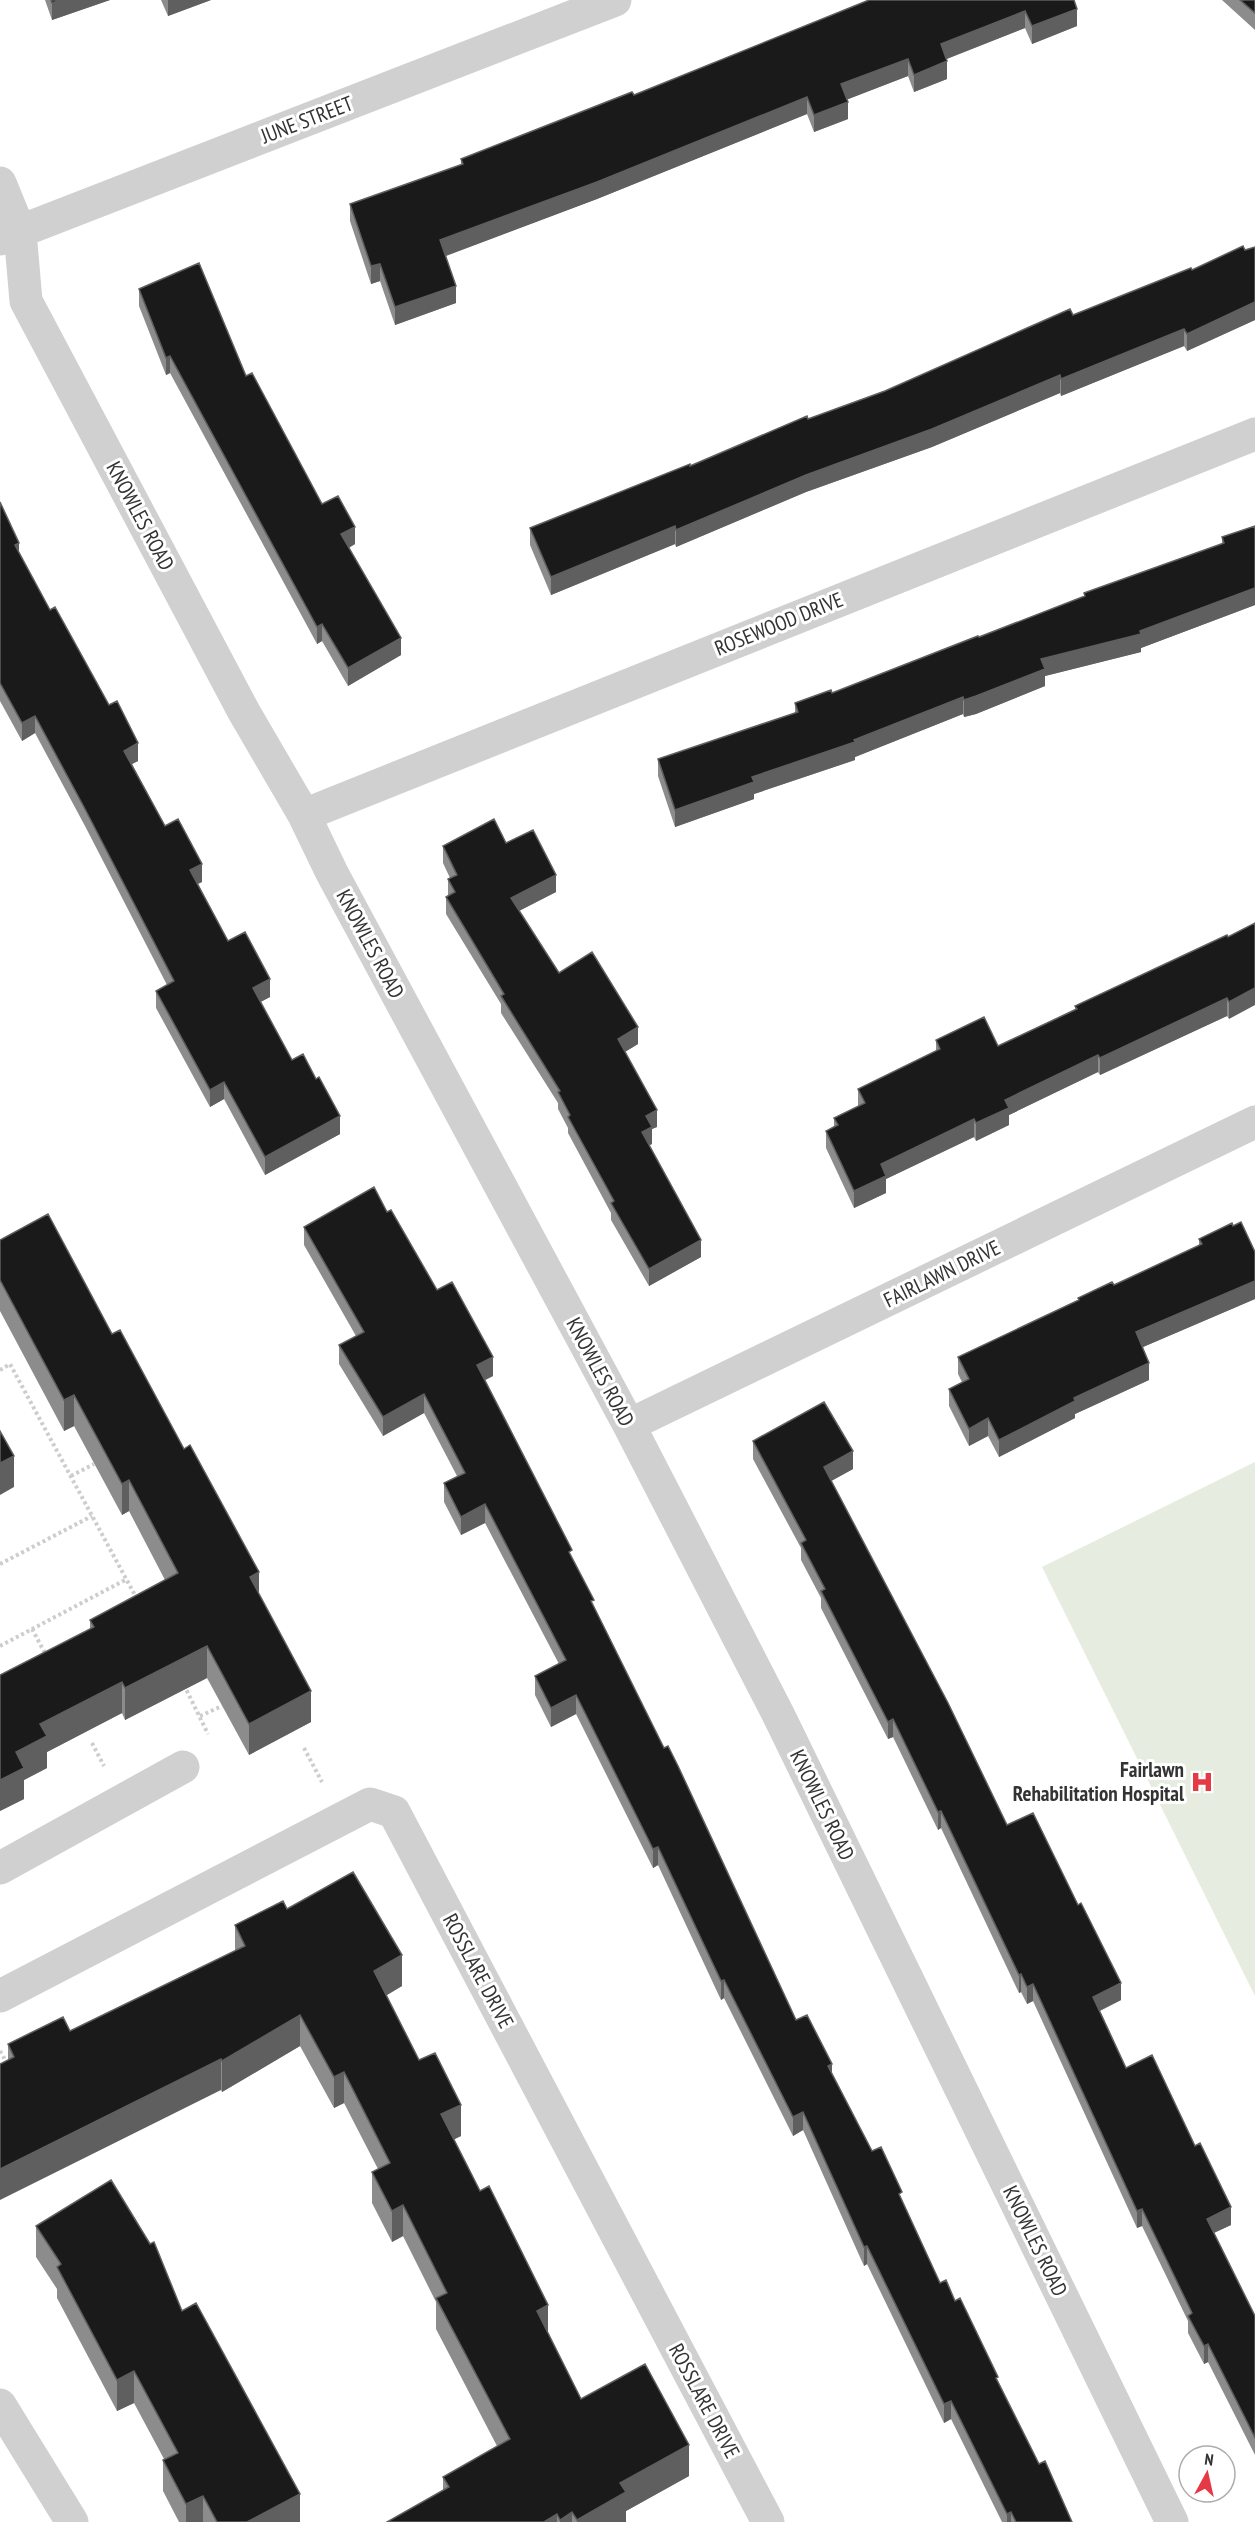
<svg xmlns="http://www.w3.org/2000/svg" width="1255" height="2522" viewBox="0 0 1255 2522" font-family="'PT Sans Narrow',sans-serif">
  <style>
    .green { fill: #e6ecdf }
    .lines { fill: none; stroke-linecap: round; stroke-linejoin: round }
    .path { stroke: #cdcdcd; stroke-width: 4; stroke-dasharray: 3 3; stroke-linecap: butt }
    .minor { stroke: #d0d0d0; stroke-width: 33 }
    .wall { fill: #8c8c8c }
    .shaded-wall { fill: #5f5f5f }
    .building { fill: #1a1a1a; stroke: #5f5f5f; stroke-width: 1.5 }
    .labels { text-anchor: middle; stroke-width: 6; stroke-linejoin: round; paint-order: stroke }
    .street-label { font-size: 21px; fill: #333; stroke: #fff }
    .poi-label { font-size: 21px; font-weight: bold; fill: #333; stroke: #fff; text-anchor: end }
  </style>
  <rect width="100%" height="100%" fill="#fff"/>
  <path class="green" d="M1255,1462V1996L1042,1567Z"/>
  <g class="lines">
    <path class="path" d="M0,1370L10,1364L137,1599
      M71,1476L94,1464
      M0,1564L92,1516
      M32,1629L46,1655
      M0,1646L127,1579
      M184,1685L208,1734
      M200,1716L222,1706
      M92,1743L104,1766
      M304,1748L322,1782
      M0,2051L8,2065"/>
    <path class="minor" d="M0,183L20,232L26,301L244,712L304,815L332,873L629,1425L778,1714L1172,2522
      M0,239L615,0
      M304,815L1255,434
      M629,1425L1255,1122
      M0,1868L183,1767
      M0,1996L370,1804L394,1812L768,2522
      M0,2405L72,2522"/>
  </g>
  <path class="wall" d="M45,0H110L52,20Z
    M161,0H211L168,16Z
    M1074,0L1077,26L1032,44L1025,28L947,59V79L914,92L908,76L847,99L848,119L814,132L807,114L597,199L446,256L456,303L395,325L380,281L371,284L350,221V204L461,165V159L634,95Z
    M1222,0H1255V30Z
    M1255,247V320L1187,351L1184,346L1061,396L1060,393L932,447L806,492L676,547L675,544L551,595L530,545V528L690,466L808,419L885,391L1073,315Z
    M139,289L246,376L322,504L355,544L349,548L401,655L348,686L322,641L317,644L170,373L166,375L139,306Z
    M0,502L19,553L50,610L138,761L132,764L165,826L202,882L198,884L228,941L270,997L260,1002L292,1060L340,1134L265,1175L224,1099L210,1107L156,1008V991L167,985L85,826L35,733L22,741L0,701Z
    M1255,526V605L1141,648V652L1045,676V686L976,714L964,717L963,714L855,757V760L754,794V799L675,827L658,776V759L795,713V703L832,693L1084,597V593L1222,544V537Z
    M506,843L556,892L519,911L559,973L638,1044L625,1052L657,1127L652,1129V1144L649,1145L701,1257L649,1286L611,1220V1213L568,1133V1128L558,1109V1103L501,1013V1004L446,914V897L448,895V879L450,878L443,863V846Z
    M1255,923L1229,1019L1227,1016L1100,1075L1098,1072L1009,1115V1125L976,1141L974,1137L886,1179V1193L854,1208L826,1148V1131L834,1126V1118L858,1106V1089L936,1052V1040L998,1046L1075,1009V1006L1228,937Z
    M387,1212L493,1376L485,1380L572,1558L594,1608L796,2020L832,2074L872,2151L902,2201L940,2283L955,2301L998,2381L1039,2464L1072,2522H1002L951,2419L944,2423L867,2264L864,2266L803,2130L793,2136L724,1998L721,2000L658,1865L653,1868L576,1714L551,1727L535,1695V1676L559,1664L485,1523L461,1535L444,1502V1483L457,1476L424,1413L383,1436L339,1364V1345L356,1336L304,1245V1227Z
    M1233,1226L1255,1252V1299L1143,1347L1149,1380L1075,1414V1418L999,1457L988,1436L969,1446L949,1406V1389L962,1382L958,1374V1357L1078,1300V1298L1114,1285L1199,1246V1239Z
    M0,1240L112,1334L259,1594L311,1722L249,1755L207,1678L125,1720L122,1713L47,1752V1768L24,1780V1799L0,1811L90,1629V1620L165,1580L129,1511L122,1515L74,1426L64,1431L0,1311Z
    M753,1441L853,1469L831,1481L1007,1825L1121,2000L1100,2011L1126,2068L1231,2225L1214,2233L1255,2316V2455L1208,2362L1204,2364L1188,2333V2321L1142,2226L1137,2228L1033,2001L1027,2004L1021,1992L1019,1993L941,1828L938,1830L893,1737L888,1739L821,1608V1598L801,1560V1548L753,1459Z
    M287,1909L402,1986L386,1995L419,2060L461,2136L454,2139L548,2334L581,2399L689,2476L626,2511V2522H387L443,2490V2477L497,2446L436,2329V2302L403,2236L392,2242L372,2203V2172L378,2169L344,2103L334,2108L300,2046L222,2092L221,2090L8,2060V2044L70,2031L235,1951V1925Z
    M36,2226L182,2311L300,2522H179L163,2491V2460L164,2459L134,2403L117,2411L57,2298V2289L36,2257Z"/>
  <path class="shaded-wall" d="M60,0H110L52,20V3Z
    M168,0H211L168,16Z
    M1077,9V26L1032,44V26Z
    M1025,11V28L941,61V44Z
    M908,59V76L841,102V84Z
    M947,61V79L914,92V75Z
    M807,97V114L597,199L440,258V240Z
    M848,102V119L814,132V115Z
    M380,264V281L371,284V266Z
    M456,286V303L395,325V307Z
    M1255,302V320L1187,351V334Z
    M1184,329V346L1061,396V379Z
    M170,356V373L166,375V358Z
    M1060,375V393L932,447L806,492L676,547V530L806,475Z
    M675,526V544L551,595V577Z
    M355,527V544L341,552V534Z
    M19,543V560L15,545Z
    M1255,588V605L1141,648V652L1045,676V686L976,714L964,717V700L1041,659L1140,631Z
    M322,624V641L317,644V627Z
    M401,638V655L348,686V668Z
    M963,697V714L855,757V760L754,794V799L675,827V810L752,777L854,740Z
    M35,716V733L22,741V723Z
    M138,743V761L124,768V751Z
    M202,864V882L190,887V870Z
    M556,875V892L511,915V898Z
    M270,979V997L253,1006V988Z
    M1255,988V1005L1229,1019V1002Z
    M1227,998V1016L1100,1075V1058Z
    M638,1027V1044L618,1056V1039Z
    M1098,1055V1072L1009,1115V1125L976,1141V1123L1005,1100Z
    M224,1082V1099L210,1107V1090Z
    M657,1110V1127L652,1129V1144L642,1149V1132L646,1116Z
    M340,1116V1134L265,1175V1157Z
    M974,1119V1137L886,1179V1193L854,1208V1191L881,1164Z
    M701,1240V1257L649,1286V1269Z
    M1255,1281V1299L1136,1350V1332Z
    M493,1357V1376L477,1384V1365Z
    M1149,1363V1380L1075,1414V1418L999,1457V1440L1074,1398Z
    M424,1394V1413L383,1436V1417Z
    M74,1395V1426L64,1431V1400Z
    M988,1418V1436L969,1446V1429Z
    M853,1451V1469L824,1485V1467Z
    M14,1456V1487L0,1495V1463Z
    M129,1480V1511L122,1515V1484Z
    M485,1504V1523L461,1535V1517Z
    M259,1572V1603L250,1577Z
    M207,1646V1678L125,1720V1688Z
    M122,1682V1713L47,1752V1768L24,1780V1799L0,1811V1780L16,1752L40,1724Z
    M311,1691V1722L249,1755V1724Z
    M576,1695V1714L551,1727V1708Z
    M893,1719V1737L888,1739V1722Z
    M941,1811V1828L938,1830V1812Z
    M658,1847V1865L653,1868V1849Z
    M402,1955V1986L374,2003V1971Z
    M1021,1974V1992L1019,1993V1975Z
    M724,1980V1998L721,2000V1981Z
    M1121,1983V2000L1093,2014V1997Z
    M1033,1984V2001L1027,2004V1987Z
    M300,2015V2046L222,2092V2061Z
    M221,2059V2090L0,2200V2169Z
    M832,2064V2082L828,2066Z
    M344,2072V2103L334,2108V2077Z
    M461,2105V2136L441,2146V2114Z
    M803,2112V2130L793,2136V2117Z
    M403,2205V2236L392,2242V2211Z
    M1231,2207V2225L1207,2236V2219Z
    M1142,2209V2226L1137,2228V2211Z
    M867,2246V2264L864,2266V2247Z
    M548,2305V2336L537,2311Z
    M1208,2344V2362L1204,2364V2346Z
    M134,2371V2403L117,2411V2380Z
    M951,2401V2419L944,2423V2404Z
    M689,2445V2476L626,2511V2522H577V2520L620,2483Z
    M300,2494V2522H247Z
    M203,2496V2522H186V2504Z
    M572,2512V2522H560V2520Z
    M1011,2512V2522H1007V2514Z
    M557,2514V2522H544Z"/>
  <path class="building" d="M51,0H60L52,3Z
    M869,0H1074L1077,9L1032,26L1025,11L941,44L947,61L914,75L908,59L841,84L848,102L814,115L807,97L597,182L440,240L456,286L395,307L380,264L371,266L350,204L463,164L461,159L632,92L634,95Z
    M1240,0H1255V13Z
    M1243,246L1245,250L1255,247V302L1187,334L1184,329L1061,379L1060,375L932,429L806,475L676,530L675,526L551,577L530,528L690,464V466L807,416L808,419L885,391L1070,309L1073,315L1191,268L1192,270Z
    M199,263L246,376L252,373L322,504L338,496L355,527L341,534L401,638L348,668L322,624L317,627L170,356L166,358L139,289Z
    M0,502L19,543L15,545L50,610L55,607L109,705L117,701L138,743L124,751L165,826L178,819L202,864L190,870L228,941L245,932L270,979L253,988L292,1060L303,1054L316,1079L319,1077L340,1116L265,1157L224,1082L210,1090L156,991L174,981L85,809L35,716L22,723L0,683Z
    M1255,526V588L1140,631L1141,634L1041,659L1045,669L976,696L964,700L963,697L854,740L855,742L752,777L754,782L675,810L658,759L798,712L795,703L831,690L832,693L978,636L979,637L1085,596L1084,593L1224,543L1222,537Z
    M494,819L506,843L533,830L556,875L511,898L559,973L592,952L638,1027L618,1039L657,1110L646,1116L652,1127L642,1132L701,1240L649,1269L611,1203L614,1201L568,1117L570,1115L558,1092L560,1091L501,996L504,994L446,897L455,892L448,879L457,875L443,846Z
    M1255,923V988L1229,1002L1227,998L1100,1058L1098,1055L1005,1100L1009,1108L976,1123L974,1119L881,1164L886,1176L854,1191L826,1131L838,1125L834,1118L865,1103L858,1089L940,1049L936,1040L984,1017L998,1046L1077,1009L1075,1006L1227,935L1228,937Z
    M374,1187L387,1212L391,1210L437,1290L452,1282L493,1357L477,1365L572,1550L569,1552L594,1600L591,1601L664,1748L668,1746L678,1766L796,2020L807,2015L832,2064L828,2066L872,2151L881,2147L902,2192L899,2194L940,2283L946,2280L955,2301L960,2298L998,2377L996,2378L1039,2464L1045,2461L1072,2522H1016L1011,2512L1007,2514L951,2401L944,2404L867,2246L864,2247L803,2112L793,2117L724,1980L721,1981L658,1847L653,1849L576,1695L551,1708L535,1676L566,1660L485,1504L461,1517L444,1483L465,1473L424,1394L383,1417L339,1345L364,1332L304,1227Z
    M48,1214L112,1334L120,1330L184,1449L190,1445L259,1572L250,1577L311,1691L249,1724L207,1646L125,1688L122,1682L40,1724L47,1736L16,1752L24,1768L0,1780V1675L94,1627L90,1620L178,1573L129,1480L122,1484L74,1395L64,1400L0,1280V1240Z
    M1241,1222L1255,1252V1281L1136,1332L1149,1363L1074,1398L1075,1401L999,1440L988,1418L969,1429L949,1389L969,1379L958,1357L1079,1300L1078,1298L1112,1282L1114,1285L1202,1244L1199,1239L1232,1223L1233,1226Z
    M824,1402L853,1451L824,1467L948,1703L1007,1825L1033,1813L1078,1905L1081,1903L1121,1983L1093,1997L1126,2068L1152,2055L1195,2146L1200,2143L1231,2207L1207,2219L1255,2316V2438L1208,2344L1204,2346L1188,2316L1192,2313L1142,2209L1137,2211L1033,1984L1027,1987L1021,1974L1019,1975L941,1811L938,1812L893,1719L888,1722L821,1591L825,1589L801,1543L806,1540L753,1441Z
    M0,1431L14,1456L0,1463Z
    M353,1872L402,1955L374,1971L419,2060L435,2053L461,2105L441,2114L480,2191L489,2186L548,2305L537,2311L581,2399L645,2364L689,2445L620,2483L626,2492L577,2520L572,2512L560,2520L557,2514L544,2522H387L449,2487L443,2477L510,2439L436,2298L447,2293L403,2205L392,2211L372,2172L390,2163L344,2072L334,2077L300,2015L222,2061L221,2059L0,2169V2064L14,2057L8,2044L63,2017L70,2031L245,1946L235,1925L283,1901L287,1909Z
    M111,2180L150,2244L154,2242L182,2311L196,2303L300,2494L247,2522H217L203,2496L186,2504L163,2460L178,2453L134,2371L117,2380L57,2267L61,2264L36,2226Z"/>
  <defs>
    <g id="hospital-bare" transform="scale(1.8)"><path d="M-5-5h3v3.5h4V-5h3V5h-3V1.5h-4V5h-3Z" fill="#e63946" stroke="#fff" stroke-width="2.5" paint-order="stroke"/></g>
  </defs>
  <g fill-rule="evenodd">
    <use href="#hospital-bare" x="1202" y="1782"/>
  </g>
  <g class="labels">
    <g class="street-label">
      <text transform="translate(307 120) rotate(-21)" y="7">JUNE STREET</text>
      <text transform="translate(140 516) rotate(62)" y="7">KNOWLES ROAD</text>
      <text transform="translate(779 624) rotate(-22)" y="7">ROSEWOOD DRIVE</text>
      <text transform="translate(370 944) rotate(62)" y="7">KNOWLES ROAD</text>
      <text transform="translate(942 1274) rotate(-26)" y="7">FAIRLAWN DRIVE</text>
      <text transform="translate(600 1372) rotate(62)" y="7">KNOWLES ROAD</text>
      <text transform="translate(822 1805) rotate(64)" y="7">KNOWLES ROAD</text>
      <text transform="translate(478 1971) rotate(62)" y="7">ROSSLARE DRIVE</text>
      <text transform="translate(1035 2241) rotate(64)" y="7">KNOWLES ROAD</text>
      <text transform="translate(704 2401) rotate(62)" y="7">ROSSLARE DRIVE</text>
    </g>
    <g class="poi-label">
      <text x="1184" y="1777">Fairlawn<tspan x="1184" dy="24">Rehabilitation Hospital</tspan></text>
    </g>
  </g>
  <g transform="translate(1207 2474) rotate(8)"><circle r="28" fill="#ffffff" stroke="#adadad" stroke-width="1.5"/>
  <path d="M0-4.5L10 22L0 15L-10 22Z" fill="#e63946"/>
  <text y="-9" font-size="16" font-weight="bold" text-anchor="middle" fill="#333333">N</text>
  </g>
</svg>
